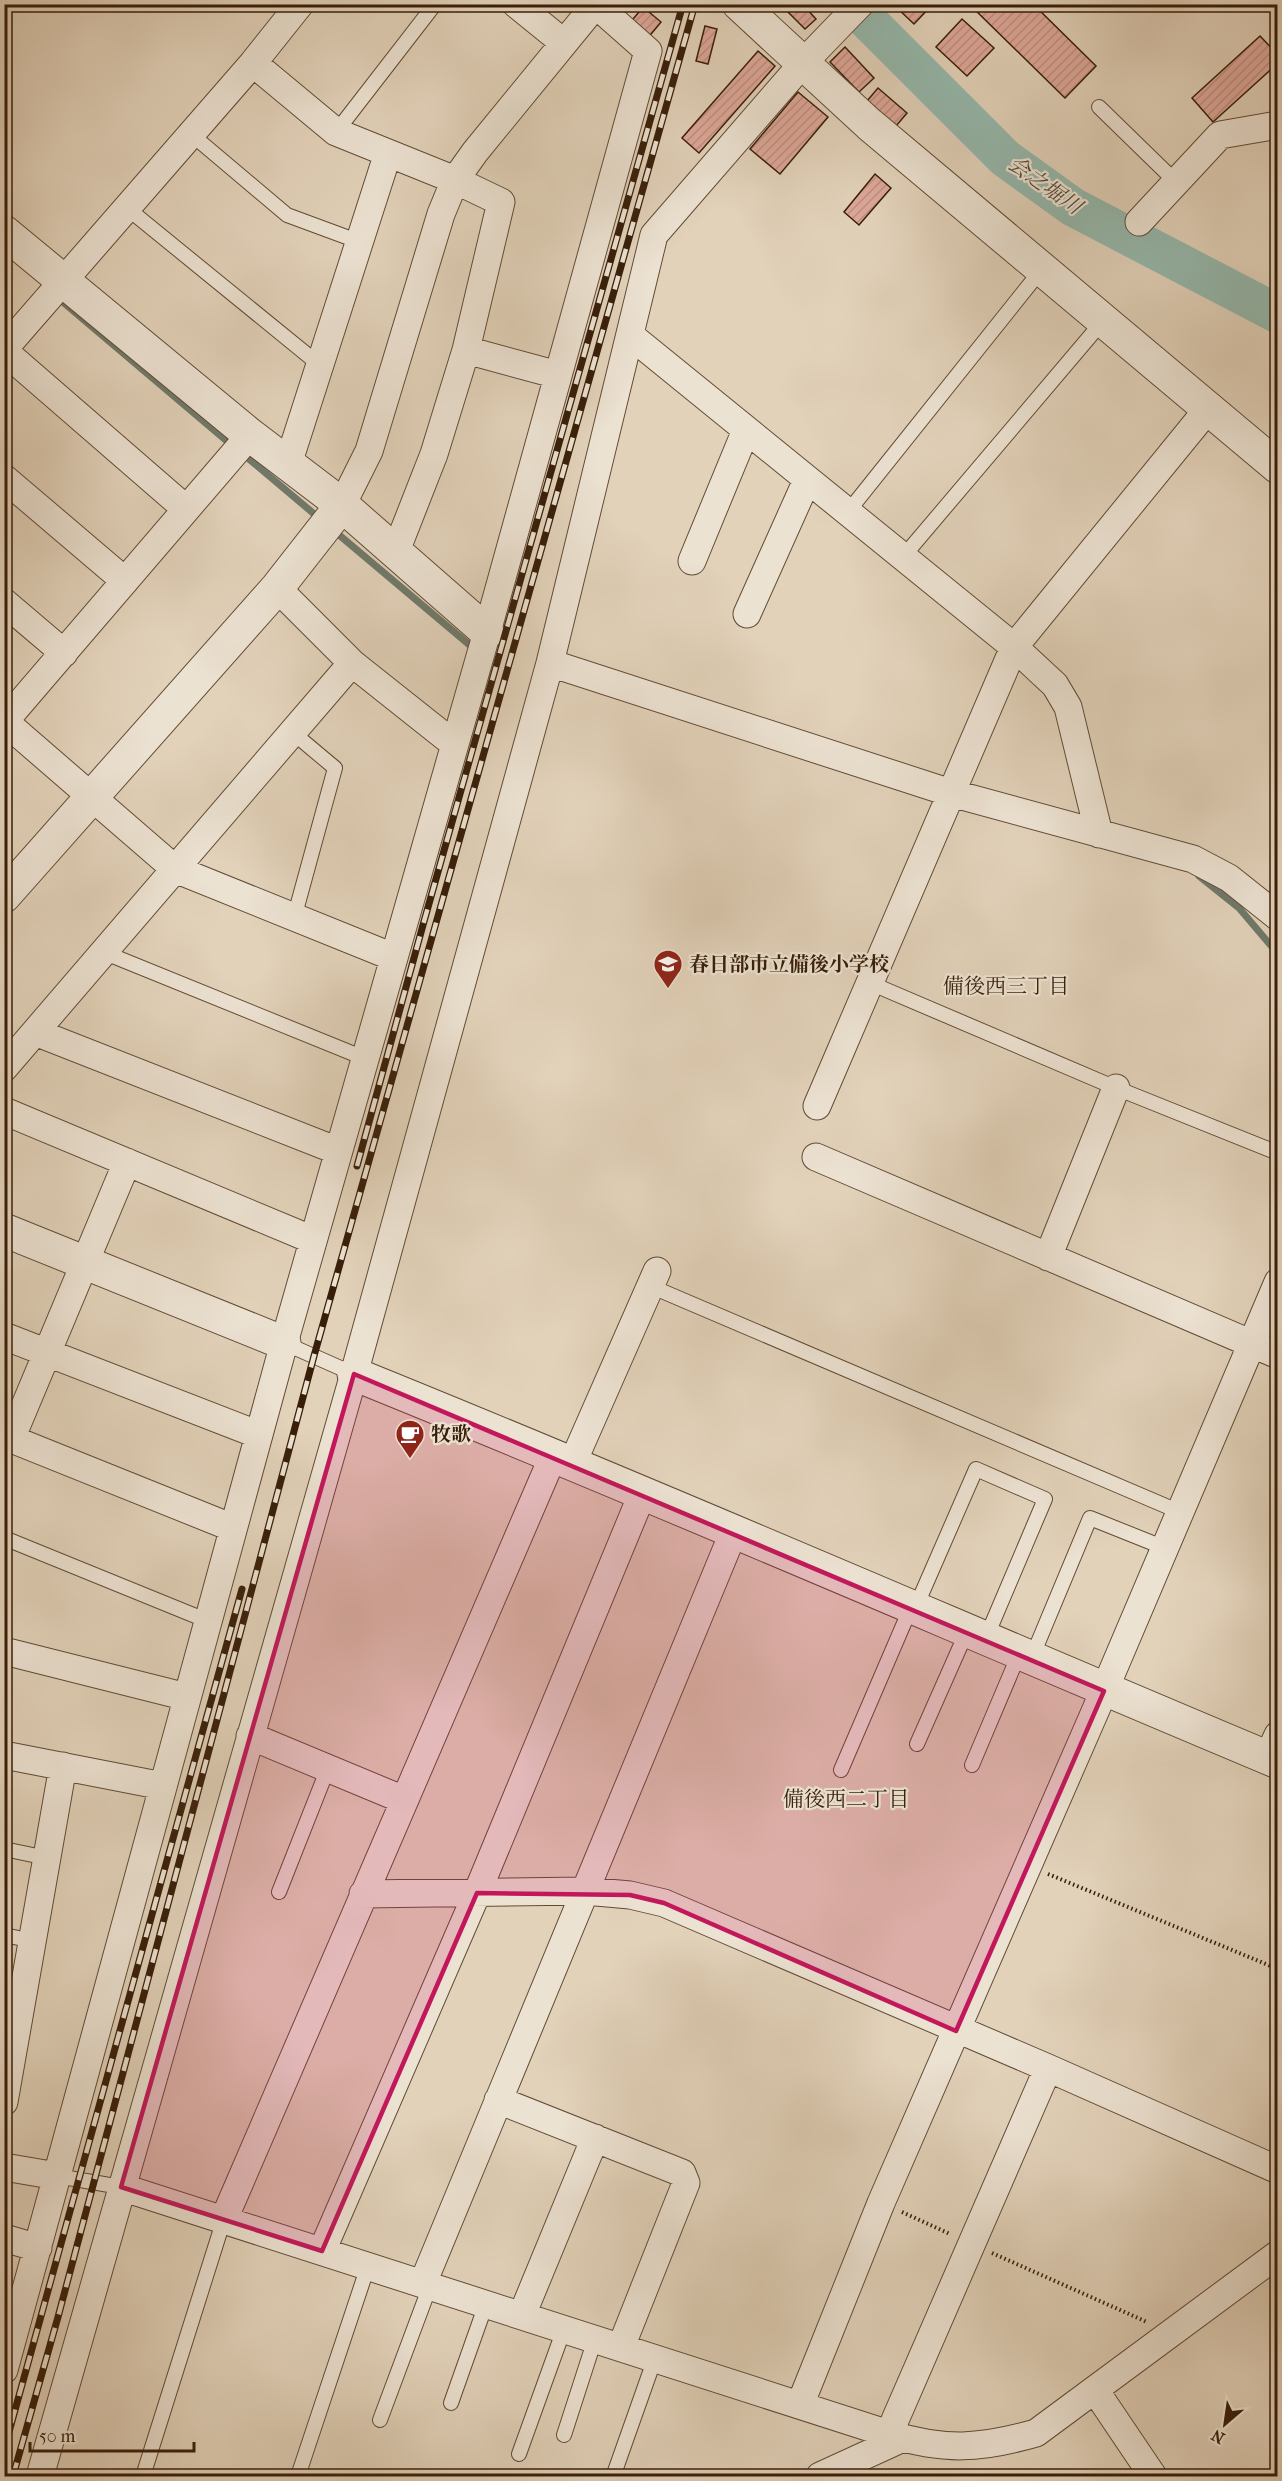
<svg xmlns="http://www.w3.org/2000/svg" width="1282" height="2481" viewBox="0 0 1282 2481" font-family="'IM FELL French Canon','Noto Serif JP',serif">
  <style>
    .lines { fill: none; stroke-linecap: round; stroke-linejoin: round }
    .stream { stroke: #707a6b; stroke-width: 7 }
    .river { stroke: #95b8ac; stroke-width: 39 }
    .building { fill: url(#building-hatch); stroke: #381e09; stroke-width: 1.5 }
    .service-casing { stroke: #624b35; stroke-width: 16 }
    .minor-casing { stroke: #624b35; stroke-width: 29 }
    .tertiary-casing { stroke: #624b35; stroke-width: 35 }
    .path { stroke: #381e09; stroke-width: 4; stroke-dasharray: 1.5 3; stroke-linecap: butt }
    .service { stroke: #ece2d2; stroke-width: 14 }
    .minor { stroke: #ece2d2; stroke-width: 27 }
    .tertiary { stroke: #ece2d2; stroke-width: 33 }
    .rail-casing { stroke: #381e09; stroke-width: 7 }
    .rail { stroke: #ece2d2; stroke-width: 4.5; stroke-dasharray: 14; stroke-linecap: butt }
    .marked { fill: #c2185b; fill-opacity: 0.2; stroke: #c2185b; stroke-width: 4.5; stroke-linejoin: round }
    .labels { text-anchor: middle; stroke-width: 4.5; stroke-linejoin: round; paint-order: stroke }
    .poi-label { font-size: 20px; font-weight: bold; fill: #381e09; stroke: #ece2d2; text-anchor: start }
    .water-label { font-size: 21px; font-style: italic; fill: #544c3a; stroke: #ece2d2 }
    .neighbourhood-label { font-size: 21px; fill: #381e09; stroke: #ece2d2 }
  </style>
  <defs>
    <pattern id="building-hatch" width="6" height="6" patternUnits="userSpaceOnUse" patternTransform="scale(1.5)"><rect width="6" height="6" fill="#dda798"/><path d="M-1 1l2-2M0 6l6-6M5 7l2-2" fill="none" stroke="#be8f82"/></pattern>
  </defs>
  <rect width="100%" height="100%" fill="#e2d2ba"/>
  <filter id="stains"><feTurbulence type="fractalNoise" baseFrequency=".00333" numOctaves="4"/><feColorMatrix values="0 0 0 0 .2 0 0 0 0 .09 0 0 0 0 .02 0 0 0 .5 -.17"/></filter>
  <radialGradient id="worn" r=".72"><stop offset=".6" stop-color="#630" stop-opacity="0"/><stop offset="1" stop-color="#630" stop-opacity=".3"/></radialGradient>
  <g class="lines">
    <path class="stream" d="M57,297L234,447
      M243,454L319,518
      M332,529L472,647
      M1199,876L1239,908L1278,954"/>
    <path class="river" d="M851,4L1005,158L1073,207L1278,314"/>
  </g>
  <path class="building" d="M790,4H802L816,19L805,29L785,9Z
    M900,4H933L914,24L897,8Z
    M969,4H1033L1096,66L1065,98Z
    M643,7L661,22L647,39L629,24Z
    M962,19L994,48L967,76L936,47Z
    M705,26L717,29L708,64L696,61Z
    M1260,36L1278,55V63L1213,122L1192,98Z
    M845,47L874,78L859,92L830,62Z
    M758,51L775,66L699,153L682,138Z
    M878,88L907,113L896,126L867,101Z
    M798,92L828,117L780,174L750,149Z
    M875,174L891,188L859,225L844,212Z"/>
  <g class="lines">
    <g class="service-casing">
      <path id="service" d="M1099,107L1176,182
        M336,132L435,4
        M191,134L287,215L360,242
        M127,208L321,366
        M847,513L1042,269
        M903,557L1103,321
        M292,732L335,768L294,918
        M103,952L364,1058
        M870,983L1116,1088L1278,1153
        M650,1286L1180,1512
        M284,1343L354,1374
        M4,1538L208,1621
        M915,1609L976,1469L1045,1499L986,1638
        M1032,1657L1090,1518L1165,1548
        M917,1744L967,1631
        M972,1765L1019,1654
        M841,1770L911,1607
        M4,1849L47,1858
        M279,1892L328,1768
        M4,1935L33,1941
        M57,2176L121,2187
        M451,2403L486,2304
        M380,2420L430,2286
        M564,2435L595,2339
        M519,2454L564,2329
        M614,2474L655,2358
        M143,2476L224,2219
        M298,2476L368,2266"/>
    </g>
    <g class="minor-casing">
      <path id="minor" d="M516,4L564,43
        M253,63L336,132L455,180L501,202L466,350L434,454L396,551
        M1139,222L1220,135L1278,125
        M631,336L1014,647L1055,685L1068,707L1099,834
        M4,349L253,63L300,4
        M466,350L558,375
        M4,351L186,509
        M288,464L388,153
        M4,478L125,581
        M342,505L369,451L441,214L455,180L475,152L596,4
        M692,561L746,430
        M277,588L352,663L454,744
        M4,602L64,653
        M747,614L807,480
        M550,663L951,793L1193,859L1229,878L1278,917
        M4,721L175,869L393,957
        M4,722L250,435
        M35,1032L338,1151
        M4,1068L352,663
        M817,1106L1014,647L1208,409
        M4,1111L313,1240
        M816,1157L1278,1355
        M1048,1257L1116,1088
        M4,1336L259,1435
        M4,1436L233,1528
        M11,1439L127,1162
        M573,1462L657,1271
        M4,1651L187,1697
        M250,1736L404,1800
        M4,1755L163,1786
        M1267,1758L1278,1735
        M363,1894L585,1891L630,1895L664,1903L1048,2068L1278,2170
        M498,2100L682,2173L686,2183L621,2347
        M4,2102L63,1766
        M4,2167L57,2176
        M121,2187L889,2434C945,2451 980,2449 1036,2433L1278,2254
        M224,2219L554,1454
        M4,2238L38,2248
        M322,2251L477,1893L643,1492
        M423,2283L734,1531
        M522,2315L595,2138
        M4,2370L284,1343L487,632L648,51L596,5
        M1095,2390L1153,2476
        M800,2405L881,2203L1104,1691L1278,1282
        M889,2434L1048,2068
        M40,2476L354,1374L550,663L654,235L804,62L860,4
        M820,2476L903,2438"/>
    </g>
    <g class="tertiary-casing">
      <path id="tertiary" d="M739,4L869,124L1278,467
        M4,232L250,435L342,505L487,632
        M4,896L277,588L342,505
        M4,1230L284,1343
        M354,1374C664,1499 970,1633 1278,1762"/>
    </g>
    <path class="path" d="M1048,1874L1278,1969
      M902,2212L950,2234
      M992,2253L1147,2322"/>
    <use href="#service" class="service"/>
    <use href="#minor" class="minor"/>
    <use href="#tertiary" class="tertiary"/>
    <g class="rail-casing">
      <path id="rail" d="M357,1166L423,925L683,4
        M4,2450L242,1589
        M13,2476L58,2317L314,1356L695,4"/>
    </g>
    <use href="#rail" class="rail"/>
  </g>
  <path class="marked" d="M354,1374L1104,1691L956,2031L664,1903L630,1895L477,1893L322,2251L121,2187Z"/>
  <defs>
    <g id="school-pin" transform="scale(1.5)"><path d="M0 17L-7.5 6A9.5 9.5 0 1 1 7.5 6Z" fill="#8f2418" stroke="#ece2d2"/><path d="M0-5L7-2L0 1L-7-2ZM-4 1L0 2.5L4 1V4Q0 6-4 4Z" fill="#fff"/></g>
    <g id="cafe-pin" transform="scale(1.5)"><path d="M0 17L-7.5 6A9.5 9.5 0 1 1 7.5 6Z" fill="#8f2418" stroke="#ece2d2"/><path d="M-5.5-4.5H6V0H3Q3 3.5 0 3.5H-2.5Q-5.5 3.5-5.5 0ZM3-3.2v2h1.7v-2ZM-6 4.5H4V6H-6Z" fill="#fff"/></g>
  </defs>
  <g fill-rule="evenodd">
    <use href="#school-pin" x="668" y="964"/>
    <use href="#cafe-pin" x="410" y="1434"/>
  </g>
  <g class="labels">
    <g class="poi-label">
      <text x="689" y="971">春日部市立備後小学校</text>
      <text x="431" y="1441">牧歌</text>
    </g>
    <g class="water-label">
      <text transform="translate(1045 185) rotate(35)" y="7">会之堀川</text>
    </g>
    <g class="neighbourhood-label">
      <text x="1006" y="993">備後西三丁目</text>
      <text x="846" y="1806">備後西二丁目</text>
    </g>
  </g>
  <rect width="1282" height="2481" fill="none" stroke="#e2d2ba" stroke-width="24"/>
  <rect x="6" y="6" width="1270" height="2469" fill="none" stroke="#381e09" stroke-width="3"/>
  <rect x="12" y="12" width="1258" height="2457" fill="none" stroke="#381e09" stroke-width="1.5"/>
  <g transform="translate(1225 2424) rotate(209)" stroke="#ece2d2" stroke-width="4.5" paint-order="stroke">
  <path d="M0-4.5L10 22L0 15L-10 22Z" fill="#381e09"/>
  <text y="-9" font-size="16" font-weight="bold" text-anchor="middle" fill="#381e09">N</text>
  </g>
  <path d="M30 2442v9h164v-9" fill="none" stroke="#381e09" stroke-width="3"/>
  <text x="39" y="2442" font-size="18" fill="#381e09" stroke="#ece2d2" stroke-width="4.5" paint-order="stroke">50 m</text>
  <rect width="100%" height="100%" filter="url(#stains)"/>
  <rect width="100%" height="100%" fill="url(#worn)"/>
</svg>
